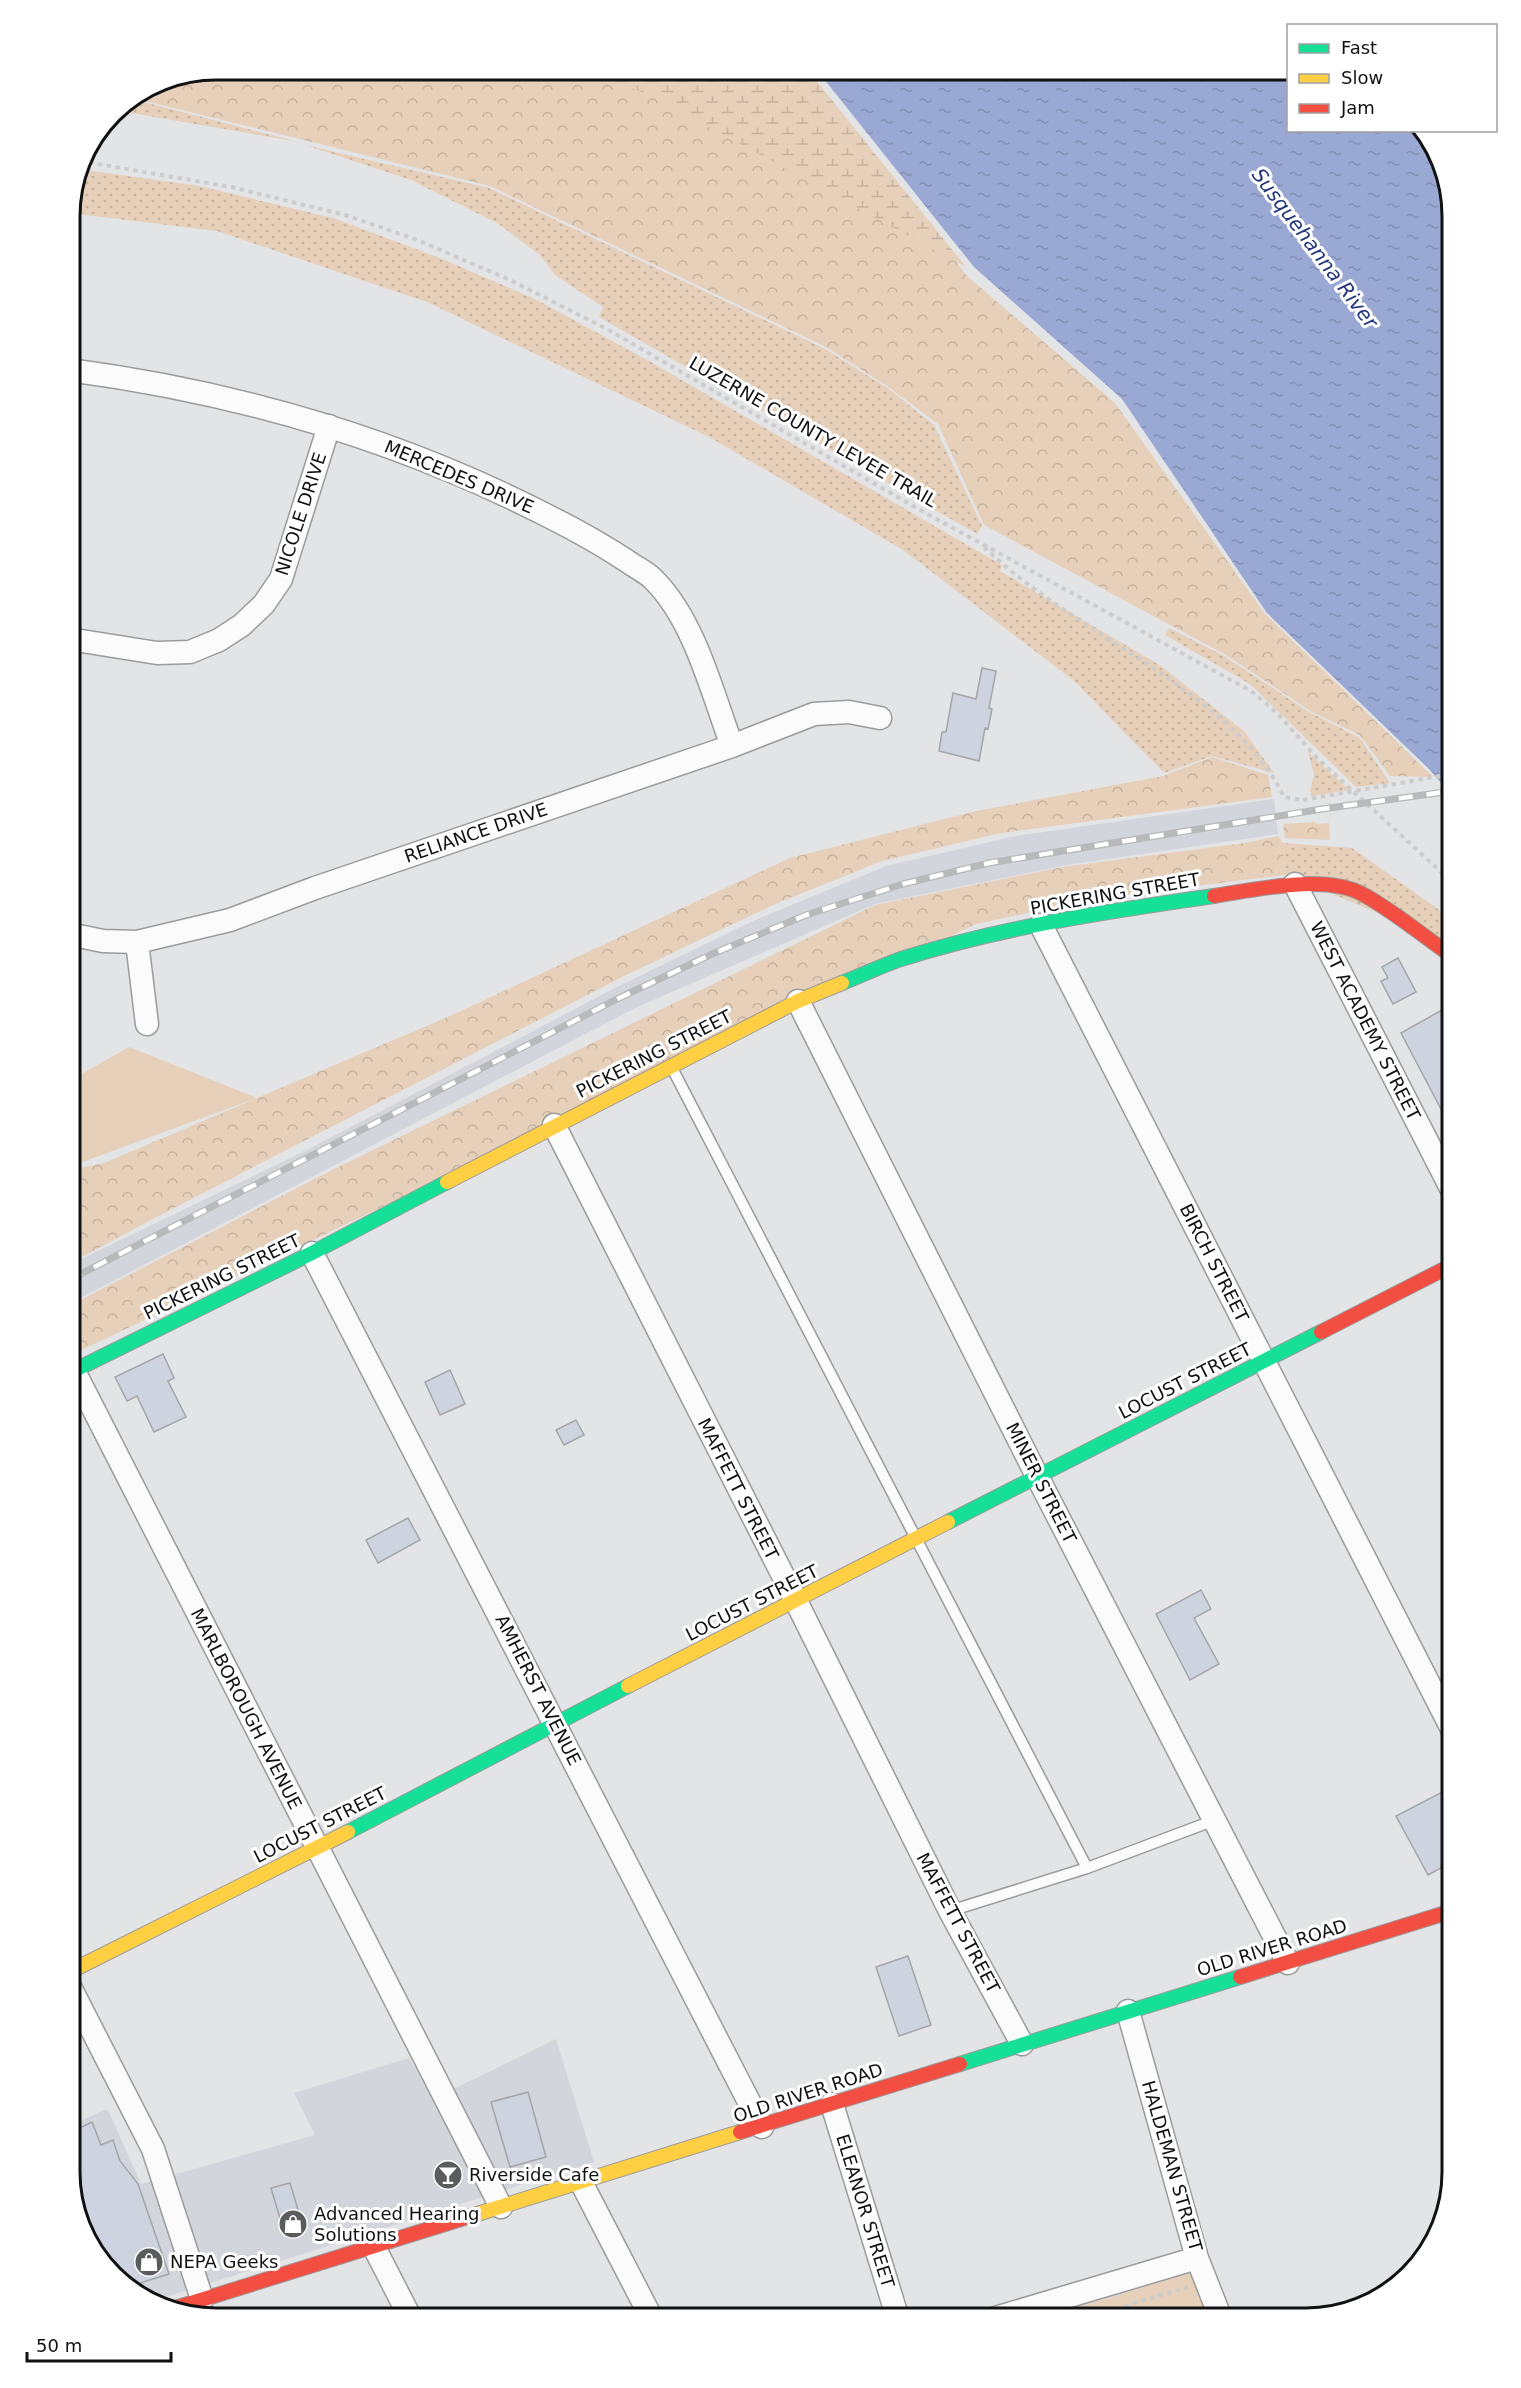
<svg xmlns="http://www.w3.org/2000/svg" width="1521" height="2388" viewBox="0 0 1521 2388" font-family="'DejaVu Sans',sans-serif">
  <style>
    .built { fill: #d3d5dc }
    .grass { fill: url(#grass-dots) }
    .forest { fill: url(#forest-crowns) }
    .wetland { fill: url(#wetland-marsh) }
    .park { fill: #e7d0b9 }
    .water { fill: url(#water-ripples) }
    .building { fill: #ced3e0; stroke: #a4a5a6; stroke-width: 1.5 }
    .lines { fill: none; stroke-linecap: round; stroke-linejoin: round }
    .lane-casing { stroke: #9b9b9d; stroke-width: 13 }
    .street-casing { stroke: #9b9b9d; stroke-width: 25 }
    .fast-casing { stroke: #9b9b9d; stroke-width: 16 }
    .slow-casing { stroke: #9b9b9d; stroke-width: 16 }
    .jam-casing { stroke: #9b9b9d; stroke-width: 16 }
    .path { stroke: #ccc; stroke-width: 4; stroke-dasharray: 4.5 4.5; stroke-linecap: butt }
    .lane { stroke: #fbfbfb; stroke-width: 10 }
    .street { stroke: #fbfbfb; stroke-width: 22 }
    .fast { stroke: #16e098; stroke-width: 14 }
    .slow { stroke: #ffcf43; stroke-width: 14 }
    .jam { stroke: #f24e42; stroke-width: 14 }
    .rail-casing { stroke: #b8b9ba; stroke-width: 7 }
    .rail { stroke: #fff; stroke-width: 4.5; stroke-dasharray: 14; stroke-linecap: butt }
    .path-bridge { stroke: #ccc; stroke-width: 4; stroke-dasharray: 4.5 4.5; stroke-linecap: butt }
    .labels { text-anchor: middle; stroke-width: 6; stroke-linejoin: round; paint-order: stroke }
    .street-label { font-size: 18px; fill: #101112; stroke: #fff }
    .poi-label { font-size: 18px; fill: #101112; stroke: #fff; text-anchor: start }
    .water-label { font-size: 20px; font-style: italic; fill: #22357a; stroke: #fff }
    .rim { fill: none; stroke: #101112; stroke-width: 3 }
  </style>
  <defs>
    <pattern id="grass-dots" width="8" height="8" patternUnits="userSpaceOnUse" patternTransform="scale(1.5)"><rect width="8" height="8" fill="#e7d0b9"/><path d="M2 2h.1M6 6h.1" fill="none" stroke="#c5b29e" stroke-width="1.8" stroke-linecap="round"/></pattern>
    <pattern id="forest-crowns" width="20" height="18" patternUnits="userSpaceOnUse" patternTransform="scale(1.5)"><rect width="20" height="18" fill="#e7d0b9"/><path d="M2 6a3 3 0 1 1 6 0M12 15a3 3 0 1 1 6 0" fill="none" stroke="#c5b29e"/></pattern>
    <pattern id="wetland-marsh" width="20" height="14" patternUnits="userSpaceOnUse" patternTransform="scale(1.5)"><rect width="20" height="14" fill="#e7d0b9"/><path d="M1 5h8M5 5V1M11 12h8M15 12V8" fill="none" stroke="#c5b29e"/></pattern>
    <pattern id="water-ripples" width="26" height="14" patternUnits="userSpaceOnUse" patternTransform="scale(1.5)"><rect width="26" height="14" fill="#9aa9d3"/><path d="M2 4q2-2 4 0t4 0M15 11q2-2 4 0t4 0" fill="none" stroke="#8490b4"/></pattern>
  </defs>
  <rect width="100%" height="100%" fill="#e3e4e6"/>
  <path class="built" d="M1274,799L1278,834L1067,865L875,904L635,1008L69,1304V1265L307,1150L615,988L753,921L886,866L1016,836Z
    M556,2039L594,2162L153,2301L134,2294L84,2237L69,2172V2127L103,2110H108L141,2184L315,2135L294,2093L409,2058L433,2099Z"/>
  <path class="grass" d="M132,99L299,142L114,110Z
    M305,145L489,188L825,349L889,389L934,425L982,526L977,534L599,317L603,307L555,275L540,255L497,223L411,180Z
    M78,169L199,186L333,218L440,258L537,300L649,361L1002,565L1000,571L1161,666L1244,731L1274,773L1212,756L1164,773L1073,680L903,550L709,437L427,302L217,231L69,213Z
    M1169,628L1224,656L1309,712L1360,738L1390,783L1356,787L1250,684L1165,635Z
    M1308,752L1349,790L1312,796L1310,791L1314,774Z
    M1283,843L1352,848L1452,919V943L1285,875Z"/>
  <path class="forest" d="M216,69H807L967,276L1115,403L1265,614L1433,777L1390,776L1360,735L1312,712L1226,655L984,525L938,424L890,388L826,347L490,186L133,98L160,80Z
    M1212,757L1268,775L1272,797L1001,833L882,861L775,904L628,974L147,1222L69,1264V1170L104,1163L450,1016L790,858L976,811L1163,776Z
    M1315,822L1316,824L1329,823L1330,840L1285,838L1283,824Z
    M1278,836L1283,843L1285,875L1098,898L976,924L69,1356V1306L324,1174L875,905L1062,867L1245,843Z"/>
  <path class="wetland" d="M581,69H807L966,267L650,95Z"/>
  <path class="park" d="M129,1047L257,1098L69,1167V1081Z
    M1186,2274L1192,2275L1211,2319H1041Z"/>
  <path class="water" d="M816,69H1288V130L1419,131L1437,151L1452,216V796L1430,770L1267,613L1122,399L974,267Z"/>
  <path class="building" d="M982,668L996,671L989,708L992,709L988,729L985,728L979,761L939,751L942,732H946L953,693L976,699Z
    M1398,958L1416,992L1393,1004L1381,981L1388,978L1382,967Z
    M1442,1010L1452,1028V1130L1401,1033Z
    M163,1354L174,1378L168,1381L186,1417L154,1432L137,1396L127,1401L115,1377Z
    M450,1370L465,1404L440,1415L425,1382Z
    M576,1420L584,1435L564,1445L556,1430Z
    M408,1518L420,1540L378,1563L366,1540Z
    M1201,1590L1211,1609L1194,1618L1219,1664L1190,1680L1156,1614Z
    M1452,1787V1862L1428,1875L1396,1816Z
    M908,1956L931,2025L899,2036L876,1967Z
    M528,2092L546,2157L510,2167L491,2102Z
    M92,2122L101,2145L113,2140L120,2161L138,2184L169,2274L128,2287L84,2237L69,2172V2133Z
    M290,2183L304,2230L285,2235L271,2188Z"/>
  <g class="lines">
    <g class="lane-casing">
      <path id="lane" d="M672,1068L1087,1868
        M950,1911L1087,1868L1215,1820"/>
    </g>
    <g class="street-casing">
      <path id="street" d="M69,370C236,392 398,439 548,516C576,530 601,544 627,561C635,567 646,572 653,579C694,619 712,692 732,746
        M69,639L157,653L190,652L219,640L242,625L264,604L281,579L329,426
        M1295,884L1452,1190
        M1041,925L1452,1729
        M69,934L103,941L137,942L230,920L315,888L732,746L814,714L849,712L880,718
        M137,942L147,1024
        M798,1001L1037,1476L1288,1963
        M554,1125L796,1601L950,1911L1022,2044
        M312,1253L762,2127
        M74,1371L501,2207
        M69,1985L153,2149L202,2299
        M1128,2011L1197,2258L1221,2319
        M832,2104L898,2319
        M581,2182L652,2319
        M374,2247L411,2319
        M992,2319L1197,2258"/>
    </g>
    <g class="fast-casing">
      <path id="fast" d="M842,983C862,975 881,966 901,959C1002,927 1109,911 1214,896
        M69,1373L312,1253L447,1182
        M948,1522L1321,1332
        M348,1832L628,1686
        M960,2064L1240,1977"/>
    </g>
    <g class="slow-casing">
      <path id="slow" d="M447,1182L798,1001L842,983
        M628,1686L948,1522
        M69,1972L348,1832
        M474,2215L740,2132"/>
    </g>
    <g class="jam-casing">
      <path id="jam" d="M1214,896C1255,890 1326,873 1364,895C1395,912 1423,936 1452,956
        M1321,1332L1452,1265
        M1240,1977L1452,1911
        M740,2132L960,2064
        M175,2308L474,2215"/>
    </g>
    <path class="path" d="M80,161L231,187L345,215L415,239L510,280L607,329L920,510L1251,691L1276,712L1319,760L1452,882
      M984,547C1035,596 1100,632 1159,672C1207,705 1258,743 1284,797L1303,800
      M1081,2319L1188,2287"/>
    <use href="#lane" class="lane"/>
    <use href="#street" class="street"/>
    <use href="#fast" class="fast"/>
    <use href="#slow" class="slow"/>
    <use href="#jam" class="jam"/>
    <g class="rail-casing">
      <path id="rail" d="M69,1280L617,999L712,954L806,915L903,884L989,863L1322,809L1452,791"/>
    </g>
    <use href="#rail" class="rail"/>
    <path class="path-bridge" d="M1303,800L1452,774"/>
  </g>
  <defs>
    <g id="bar-disc" transform="scale(1.5)"><circle r="9.5" fill="#5a5b5c" stroke="#fff"/><path d="M-6-5H6L.8 .8V4.5H3.5V6h-7V4.5H-.8V.8Z" fill="#fff"/></g>
    <g id="shop-disc" transform="scale(1.5)"><circle r="9.5" fill="#5a5b5c" stroke="#fff"/><path d="M-5-2.5h2.3a2.7 3.5 0 0 1 5.4 0H5L5.5 6h-11ZM-1.5-2.5h3a1.5 2.3 0 0 0-3 0Z" fill="#fff"/></g>
  </defs>
  <g fill-rule="evenodd">
    <use href="#bar-disc" x="448" y="2175"/>
    <use href="#shop-disc" x="293" y="2224"/>
    <use href="#shop-disc" x="149" y="2262"/>
  </g>
  <g class="labels">
    <g class="street-label">
      <text transform="translate(813 432) rotate(30)" y="6">LUZERNE COUNTY LEVEE TRAIL</text>
      <text transform="translate(459 477) rotate(23)" y="6">MERCEDES DRIVE</text>
      <text transform="translate(301 514) rotate(-72)" y="6">NICOLE DRIVE</text>
      <text transform="translate(476 833) rotate(-19)" y="6">RELIANCE DRIVE</text>
      <text transform="translate(1115 894) rotate(-10)" y="6">PICKERING STREET</text>
      <text transform="translate(1365 1021) rotate(63)" y="6">WEST ACADEMY STREET</text>
      <text transform="translate(654 1054) rotate(-27)" y="6">PICKERING STREET</text>
      <text transform="translate(1214 1263) rotate(63)" y="6">BIRCH STREET</text>
      <text transform="translate(222 1277) rotate(-26)" y="6">PICKERING STREET</text>
      <text transform="translate(1185 1381) rotate(-27)" y="6">LOCUST STREET</text>
      <text transform="translate(1041 1483) rotate(63)" y="6">MINER STREET</text>
      <text transform="translate(738 1489) rotate(63)" y="6">MAFFETT STREET</text>
      <text transform="translate(752 1603) rotate(-27)" y="6">LOCUST STREET</text>
      <text transform="translate(538 1690) rotate(63)" y="6">AMHERST AVENUE</text>
      <text transform="translate(246 1709) rotate(63)" y="6">MARLBOROUGH AVENUE</text>
      <text transform="translate(320 1825) rotate(-27)" y="6">LOCUST STREET</text>
      <text transform="translate(958 1923) rotate(62)" y="6">MAFFETT STREET</text>
      <text transform="translate(1272 1948) rotate(-17)" y="6">OLD RIVER ROAD</text>
      <text transform="translate(808 2093) rotate(-18)" y="6">OLD RIVER ROAD</text>
      <text transform="translate(1172 2166) rotate(74)" y="6">HALDEMAN STREET</text>
      <text transform="translate(865 2211) rotate(73)" y="6">ELEANOR STREET</text>
    </g>
    <g class="poi-label">
      <text x="469" y="2181">Riverside Cafe</text>
      <text x="314" y="2220">Advanced Hearing<tspan x="314" dy="21">Solutions</tspan></text>
      <text x="170" y="2268">NEPA Geeks</text>
    </g>
    <g class="water-label">
      <text transform="translate(1315 248) rotate(53)" y="7">Susquehanna River</text>
    </g>
  </g>
  <path d="M0 0H1521V2388H0ZM216 80H1306A136 136 0 0 1 1442 216V2172A136 136 0 0 1 1306 2308H216A136 136 0 0 1 80 2172V216A136 136 0 0 1 216 80Z" fill="#fff" fill-rule="evenodd"/>
  <path class="rim" d="M216 80H1306A136 136 0 0 1 1442 216V2172A136 136 0 0 1 1306 2308H216A136 136 0 0 1 80 2172V216A136 136 0 0 1 216 80Z"/>
  <rect x="1287" y="24" width="210" height="108" fill="#ffffff" stroke="#9fa0a0" stroke-width="1.5"/>
  <rect x="1299" y="44" width="30" height="9" fill="#16e098" stroke="#9fa0a0" stroke-width="1.5"/>
  <text x="1341" y="54" font-size="18" fill="#101112">Fast</text>
  <rect x="1299" y="74" width="30" height="9" fill="#ffcf43" stroke="#9fa0a0" stroke-width="1.5"/>
  <text x="1341" y="84" font-size="18" fill="#101112">Slow</text>
  <rect x="1299" y="104" width="30" height="9" fill="#f24e42" stroke="#9fa0a0" stroke-width="1.5"/>
  <text x="1341" y="114" font-size="18" fill="#101112">Jam</text>
  <path d="M27 2352v9h144v-9" fill="none" stroke="#101112" stroke-width="3"/>
  <text x="36" y="2352" font-size="18" fill="#101112" stroke="#ffffff" stroke-width="4.5" paint-order="stroke">50 m</text>
</svg>
